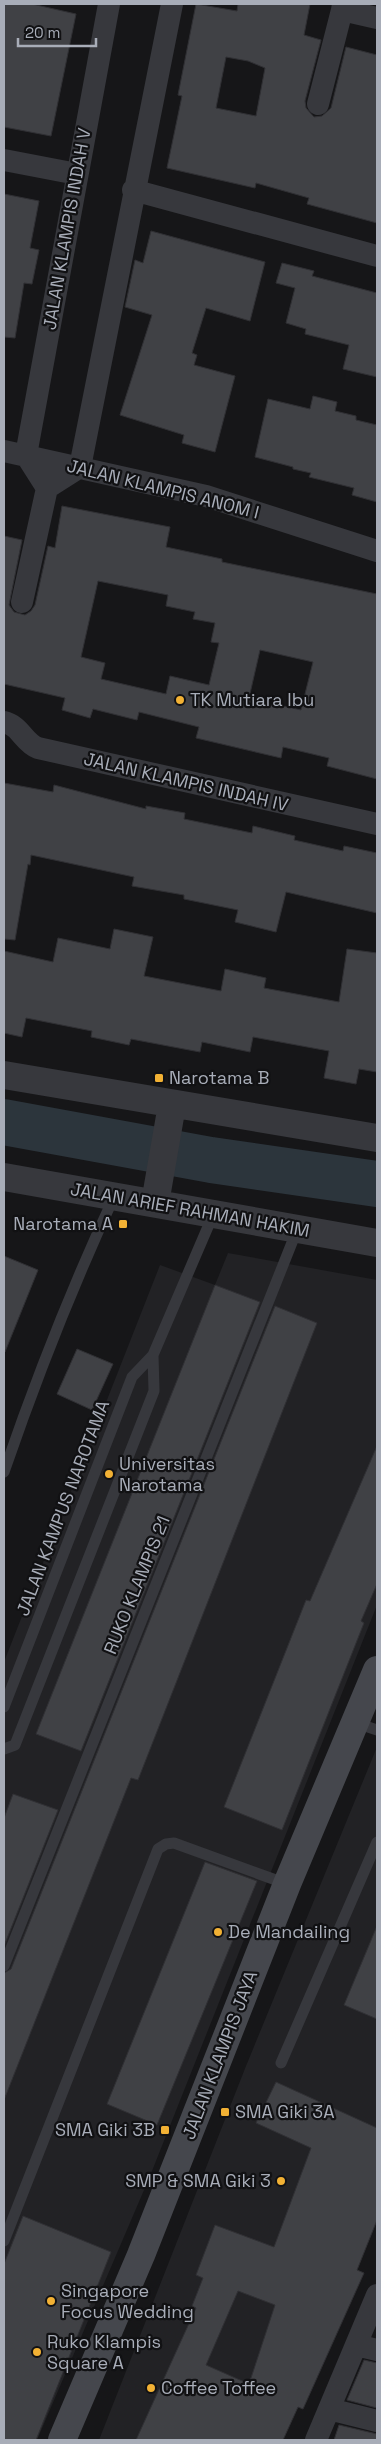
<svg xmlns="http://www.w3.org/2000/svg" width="381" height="2444" viewBox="0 0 381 2444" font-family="'Space Grotesk',sans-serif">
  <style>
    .built { fill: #222225 }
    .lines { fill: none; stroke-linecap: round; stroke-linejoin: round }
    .river { stroke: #2c353c; stroke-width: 46 }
    .building { fill: #404145; stroke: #303034; fill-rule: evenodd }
    .service { stroke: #37383d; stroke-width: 11 }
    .minor { stroke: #37383d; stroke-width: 22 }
    .tertiary { stroke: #37383d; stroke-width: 28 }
    .secondary { stroke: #45474d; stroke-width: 28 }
    .poi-dot { fill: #f2b134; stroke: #111113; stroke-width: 2 }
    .labels { text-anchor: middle; stroke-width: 4.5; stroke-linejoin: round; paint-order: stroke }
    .street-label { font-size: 18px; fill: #a8adb8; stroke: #111113 }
    .poi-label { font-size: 18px; fill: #a8adb8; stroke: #111113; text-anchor: start }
  </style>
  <rect width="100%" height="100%" fill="#161618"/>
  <path class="built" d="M228,1253L377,1280V1605L150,2176L37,2440H4V1662L160,1265L215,1285Z
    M377,1747V2150L250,2440H99L246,2066Z"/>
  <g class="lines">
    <path class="river" d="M4,1122L211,1160L377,1184"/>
  </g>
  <path class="building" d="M4,4H32L76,14L51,136L4,127Z
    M196,4L237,11L238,4H310L304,35L321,40L305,101L306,108L314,117L322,116L331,108L346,47L377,55V223L307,204L309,198L256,183L255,188L167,168L182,96L178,95ZM226,57L248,61L265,68L256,116L216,108Z
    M4,194L39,201L30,248L39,250L32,284L24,283L15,338L4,337Z
    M151,231L265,262L250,321L206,308L192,353L197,355L194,365L235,376L215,452L182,443L184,435L120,415L152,315L125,307L135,260L143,263Z
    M282,263L314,271L312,276L377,293V377L343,369L349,345L305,334L306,329L286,323L295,288L276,283Z
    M313,396L337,402L335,411L356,416V420L377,425V502L352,495L354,488L309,477L311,473L293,469V467L255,457L268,399L310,409Z
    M62,506L170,527L166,547L222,559V562L377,594V779L327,766L329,758L283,747L281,758L196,738L199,727L139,712L137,720L93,709L90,718L62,710L65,698L4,684V536L22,540L9,605L14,612L25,615L31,611L35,605L48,546L55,548ZM98,581L168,595L166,606L195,612L193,619L215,623L211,642L219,643L209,685L170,676L166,694L101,679L105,663L81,657ZM260,650L313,662L301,710L249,698Z
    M4,783L53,792L54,785L146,809V806L185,813L184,819L252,833L253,826L295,836L294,840L343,851L344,846L377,853V913L286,892L276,932L235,922L238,910L184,899V895L132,886L134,877L31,855L30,865L28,864L15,940L4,939Z
    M114,929L153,937L144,976L221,991L225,969L266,978L264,988L339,1002L347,949L377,953V1072L359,1069L356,1084L324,1078L329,1051L253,1037L250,1052L202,1042L200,1052L131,1039L129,1045L91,1037L92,1031L26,1018L22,1037L4,1033V951L53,962L58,938L110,949Z
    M4,1256L38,1270L5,1352H4Z
    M215,1285L260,1302L81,1751L36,1734Z
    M275,1306L317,1323L138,1780L131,1778L4,2100V1973L11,1969Z
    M77,1349L113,1364L92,1410L57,1394Z
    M377,1446V1584L361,1621L364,1623L282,1830L224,1807L306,1600L310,1601Z
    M13,1794L58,1810L4,1946V1818Z
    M205,1862L257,1881L157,2125L107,2104Z
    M377,1926V2019L344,2005Z
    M276,2082L377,2128V2220L357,2270L364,2273L303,2409L298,2407L283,2440H136L196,2308L192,2306L203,2278L196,2275L215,2225L274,2247L311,2148L256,2123ZM238,2291L275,2305L249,2384L206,2365Z
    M23,2216L111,2252L36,2440H4V2264Z
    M364,2360L377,2363V2408L347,2400Z
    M339,2425L377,2434V2440H334Z"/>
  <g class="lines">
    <path class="service" d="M4,1472C36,1379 72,1287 114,1197
      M4,1707L132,1377L153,1355L213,1215
      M356,1723L377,1730
      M4,1749L15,1745L154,1391L153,1355
      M4,1966L297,1230
      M281,2063L377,1842
      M4,2241L158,1849L166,1844L174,1843L287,1884"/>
    <path class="minor" d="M343,4L342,10L377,18
      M318,104L342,10
      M4,160L77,174
      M133,190L377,256
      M4,451L206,496L377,551
      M47,488L26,455L109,4
      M22,602L47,488L80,467L172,4
      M4,722C21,726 23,742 38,748L377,824
      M356,2345L377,2350
      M329,2409L377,2421
      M316,2440L377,2295"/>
    <path class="tertiary" d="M4,1075L377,1138
      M4,1177L377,1243
      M155,1203L172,1105"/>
    <path class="secondary" d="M62,2440L141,2255L287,1884L377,1670"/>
  </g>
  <g class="poi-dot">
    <circle cx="180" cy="700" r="5"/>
    <rect x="154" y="1073" width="10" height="10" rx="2.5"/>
    <rect x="118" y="1219" width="10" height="10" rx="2.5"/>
    <circle cx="109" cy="1474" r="5"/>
    <circle cx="218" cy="1932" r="5"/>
    <rect x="220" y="2107" width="10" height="10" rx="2.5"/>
    <rect x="160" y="2125" width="10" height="10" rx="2.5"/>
    <circle cx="281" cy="2181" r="5"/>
    <circle cx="51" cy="2301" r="5"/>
    <circle cx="37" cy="2352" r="5"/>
    <circle cx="151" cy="2388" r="5"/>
  </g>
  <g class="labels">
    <g class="street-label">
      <text transform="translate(67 229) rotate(-80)" y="6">JALAN KLAMPIS INDAH V</text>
      <text transform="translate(163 489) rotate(14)" y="6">JALAN KLAMPIS ANOM I</text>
      <text transform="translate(186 782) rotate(13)" y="6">JALAN KLAMPIS INDAH IV</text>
      <text transform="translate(190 1210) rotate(10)" y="6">JALAN ARIEF RAHMAN HAKIM</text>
      <text transform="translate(63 1508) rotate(-69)" y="6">JALAN KAMPUS NAROTAMA</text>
      <text transform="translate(137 1585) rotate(-68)" y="6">RUKO KLAMPIS 21</text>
      <text transform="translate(220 2055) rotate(-69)" y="6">JALAN KLAMPIS JAYA</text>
    </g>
    <g class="poi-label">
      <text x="190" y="706">TK Mutiara Ibu</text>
      <text x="169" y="1084">Narotama B</text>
      <text x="113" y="1230" text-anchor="end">Narotama A</text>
      <text x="119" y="1470">Universitas<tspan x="119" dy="21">Narotama</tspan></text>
      <text x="228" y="1938">De Mandailing</text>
      <text x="235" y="2118">SMA Giki 3A</text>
      <text x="155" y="2136" text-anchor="end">SMA Giki 3B</text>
      <text x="271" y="2187" text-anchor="end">SMP &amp; SMA Giki 3</text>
      <text x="61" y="2297">Singapore<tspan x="61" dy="21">Focus Wedding</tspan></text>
      <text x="47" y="2348">Ruko Klampis<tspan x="47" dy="21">Square A</tspan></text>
      <text x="161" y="2394">Coffee Toffee</text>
    </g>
  </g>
  <rect width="381" height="2444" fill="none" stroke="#a8adb8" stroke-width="10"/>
  <path d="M18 38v8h78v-8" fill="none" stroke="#a8adb8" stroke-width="2.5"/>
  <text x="25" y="38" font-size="15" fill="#a8adb8" stroke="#111113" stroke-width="4" paint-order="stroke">20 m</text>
</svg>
